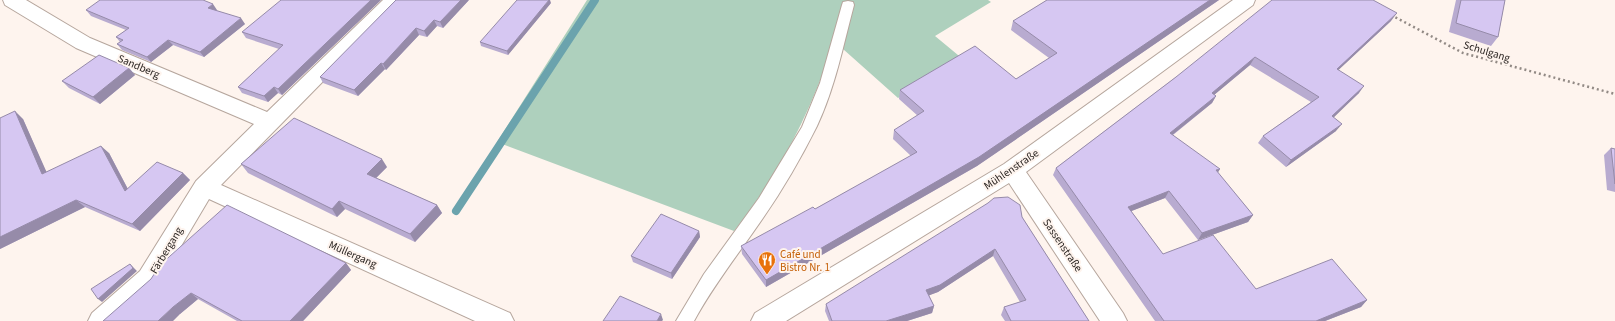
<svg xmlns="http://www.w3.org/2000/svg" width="1615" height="321" viewBox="0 0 1615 321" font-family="'Source Sans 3',sans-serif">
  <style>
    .green { fill: #aed0bd }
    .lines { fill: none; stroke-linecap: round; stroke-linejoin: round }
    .stream { stroke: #6ba3ad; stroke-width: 8 }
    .service-casing { stroke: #b6a69d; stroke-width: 2 }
    .minor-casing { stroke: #b6a69d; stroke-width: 2 }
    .path { stroke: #928a85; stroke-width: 2.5; stroke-dasharray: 2 3; stroke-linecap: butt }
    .service { fill: #fff; fill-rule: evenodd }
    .minor { fill: #fff; fill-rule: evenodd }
    .wall { fill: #b8abd0 }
    .shaded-wall { fill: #968ba9 }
    .building { fill: #d6c7f2; stroke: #968ba9 }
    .labels { text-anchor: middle; stroke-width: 4; stroke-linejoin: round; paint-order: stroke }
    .street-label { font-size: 11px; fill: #2a2421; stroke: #fef4ee }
    .food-label { font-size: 11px; fill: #c56008; stroke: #fef4ee; text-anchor: start }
  </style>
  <rect width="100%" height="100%" fill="#fef4ee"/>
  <path class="green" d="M587,0H988L991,2L935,36L964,60L898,98L843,49L831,51C809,115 777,178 734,231L497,142Z"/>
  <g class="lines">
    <path class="stream" d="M456,211L595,0"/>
    <g class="service-casing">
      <path id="service" d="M848,1L853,2L854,5C843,46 835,88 817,126C801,158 783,189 763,218C740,252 714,284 694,321H676L704,274L759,198L802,127L820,83L842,5L843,2Z"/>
    </g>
    <g class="minor-casing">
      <path id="minor" d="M3,0H26L90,38L267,112L383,0H403L221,185L510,313L514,321H475L209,199L158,285L119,321H88L92,313L140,271L196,181L254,124L76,48L5,5Z
        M1233,0H1255L1253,5L1026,172L1123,313L1127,321H1100L1009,183L786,321H751L755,313L1004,164Z"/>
    </g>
    <path class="path" d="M1391,15L1463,53L1615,94"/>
    <use href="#service" class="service"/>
    <use href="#minor" class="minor"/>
  </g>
  <path class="wall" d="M381,0L282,95L278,93L268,102L242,93L238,87L279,49L246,38L242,32Z
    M469,0L443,28L437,26L427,37L419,35L386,70L385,69L358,96L323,83L320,77Z
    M1047,0H1219L977,166L766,287L742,254L741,246L815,209L911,156L893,139L894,130L918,116L899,99L900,90L1016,79L1049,58L1011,30L1013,21Z
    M1456,0H1505L1498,37L1491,46L1449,32Z
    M551,3L508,55L481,46L480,42Z
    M86,10H217H216L245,24L204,57L173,45L151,62L122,50L117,44L120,42L116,37L126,30L91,16Z
    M1391,21L1338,70L1359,93L1333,117L1336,131L1286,167L1258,143L1263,136L1311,102L1250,65L1214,95L1216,96L1212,103L1173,135L1218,173L1253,215L1248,222L1198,240L1165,198L1131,211L1163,254L1256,289L1367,300L1361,307L1325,321H1155L1053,175L1056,168L1176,77Z
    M129,68L135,75L100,104L69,88L62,81Z
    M0,118L23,119L46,172L109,153L128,189L183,173L190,180L140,231L85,207L0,249Z
    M1611,148L1615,149V192L1607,190L1604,155Z
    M241,164L387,167L376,178L437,205L442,213L415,242L345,209L337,217L248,173Z
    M1022,217L1089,321H1005L1001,315L1004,307L1020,302L993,256L938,292L929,295L934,306L932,313L907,321H829L825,311L826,304Z
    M699,231L700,237L672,279L633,262L631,256Z
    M346,263L351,270L303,321H237L198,299L180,314L151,279Z"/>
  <path class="shaded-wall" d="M371,0H381L282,95L278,89Z
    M461,0H469L443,28L440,22Z
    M549,0H550L551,3L508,55L507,51Z
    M1210,0H1219L977,166L766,287V280Z
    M213,4L217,10L212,14L208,8Z
    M1397,13L1391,21L1331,77L1337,69Z
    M241,18L245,24L204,57L200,52Z
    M434,20L437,26L427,37L424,31Z
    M416,28L419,35L386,70L383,64Z
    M168,40L173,45L151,62L147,57Z
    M1255,57L1250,65L1208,100L1212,93Z
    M381,63L385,69L358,96L354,90Z
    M129,68L135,75L100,104L93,97Z
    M1364,86L1359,93L1327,124L1332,116Z
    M274,87L278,93L268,102L264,96Z
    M1216,96L1212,103L1166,140L1170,133Z
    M15,111L23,119L51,182L42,174Z
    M1342,124L1336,131L1286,167L1291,160Z
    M101,146L109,153L133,199L125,191Z
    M382,159L387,167L372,182L367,174Z
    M1220,169L1216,176V170Z
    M183,173L190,180L140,231L132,224Z
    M1169,191L1165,198L1124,214L1128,207Z
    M76,200L85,207L0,249V237Z
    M339,201L345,209L337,217L332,209Z
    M437,205L442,213L415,242L410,234Z
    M1253,215L1248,222L1198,240L1202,233Z
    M699,231L700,237L672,279L671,273Z
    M995,249L993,256L938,292L925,297L926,290Z
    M346,263L351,270L303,321H290Z
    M130,264L137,271L102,302L98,299Z
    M191,293L198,299L180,314L173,321H158L173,307Z
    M1367,300L1361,307L1325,321H1316Z
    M934,306L932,313L907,321H886Z
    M661,314L663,320L662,321H657Z"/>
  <path class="building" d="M100,0H203L213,4L208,8L241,18L200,52L168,40L147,57L117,44L123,40L116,37L129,28L86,10Z
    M281,0H371L278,89L274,87L264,96L238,87L283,45L242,32Z
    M396,0H461L440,22L434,20L424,31L416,28L383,64L381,63L354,90L320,77Z
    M517,0H549L507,51L480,42Z
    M1047,0H1210L979,157L766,280L741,246L813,207L815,209L917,152L894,130L924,111L900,90L975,46L1016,79L1057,53L1013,21Z
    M1272,0H1373L1397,13L1337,69L1364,86L1332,116L1342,124L1291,160L1263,136L1319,97L1255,57L1212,93L1216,96L1170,133L1220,169L1216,170L1253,215L1202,233L1169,191L1128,207L1163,254L1213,235L1256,289L1332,259L1367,300L1316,321H1164L1056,168L1176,77Z
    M1461,0H1505L1498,37L1456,23Z
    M99,55L129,68L93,97L62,81Z
    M15,111L42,174L101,146L125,191L157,162L183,173L132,224L76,200L0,237V118Z
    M294,118L382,159L367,174L437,205L410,234L339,201L332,209L241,164Z
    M1611,148L1615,149V184Z
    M1008,197L1020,205L1022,217L1089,321H1011L1004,307L1026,300L995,249L940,285L926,290L934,306L886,321H832L826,304L988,203L994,198Z
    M227,205L346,263L290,321H242L191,293L173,307L158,321H103L151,279L160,265Z
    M661,214L699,231L671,273L631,256Z
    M130,264L133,268L98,299L91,289Z
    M620,296L661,314L657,321H603Z"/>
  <defs>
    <g id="restaurant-pin" transform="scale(0.9)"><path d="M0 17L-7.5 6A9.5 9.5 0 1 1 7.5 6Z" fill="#e8710a" stroke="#fef4ee"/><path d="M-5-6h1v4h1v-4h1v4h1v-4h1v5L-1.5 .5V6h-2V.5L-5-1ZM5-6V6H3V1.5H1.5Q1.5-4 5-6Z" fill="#fff"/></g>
  </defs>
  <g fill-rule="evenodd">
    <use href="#restaurant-pin" x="767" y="260"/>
  </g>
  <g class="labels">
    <g class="street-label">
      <text transform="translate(1487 51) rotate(17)" y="4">Schulgang</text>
      <text transform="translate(139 66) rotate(23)" y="4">Sandberg</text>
      <text transform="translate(1011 169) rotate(-34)" y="4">Mühlenstraße</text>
      <text transform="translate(1063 245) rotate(56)" y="4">Sassenstraße</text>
      <text transform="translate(166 250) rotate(-59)" y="4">Färbergang</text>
      <text transform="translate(353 254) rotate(24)" y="4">Müllergang</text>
    </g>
    <g class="food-label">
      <text x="780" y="258">Café und<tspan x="780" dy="13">Bistro Nr. 1</tspan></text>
    </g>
  </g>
</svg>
